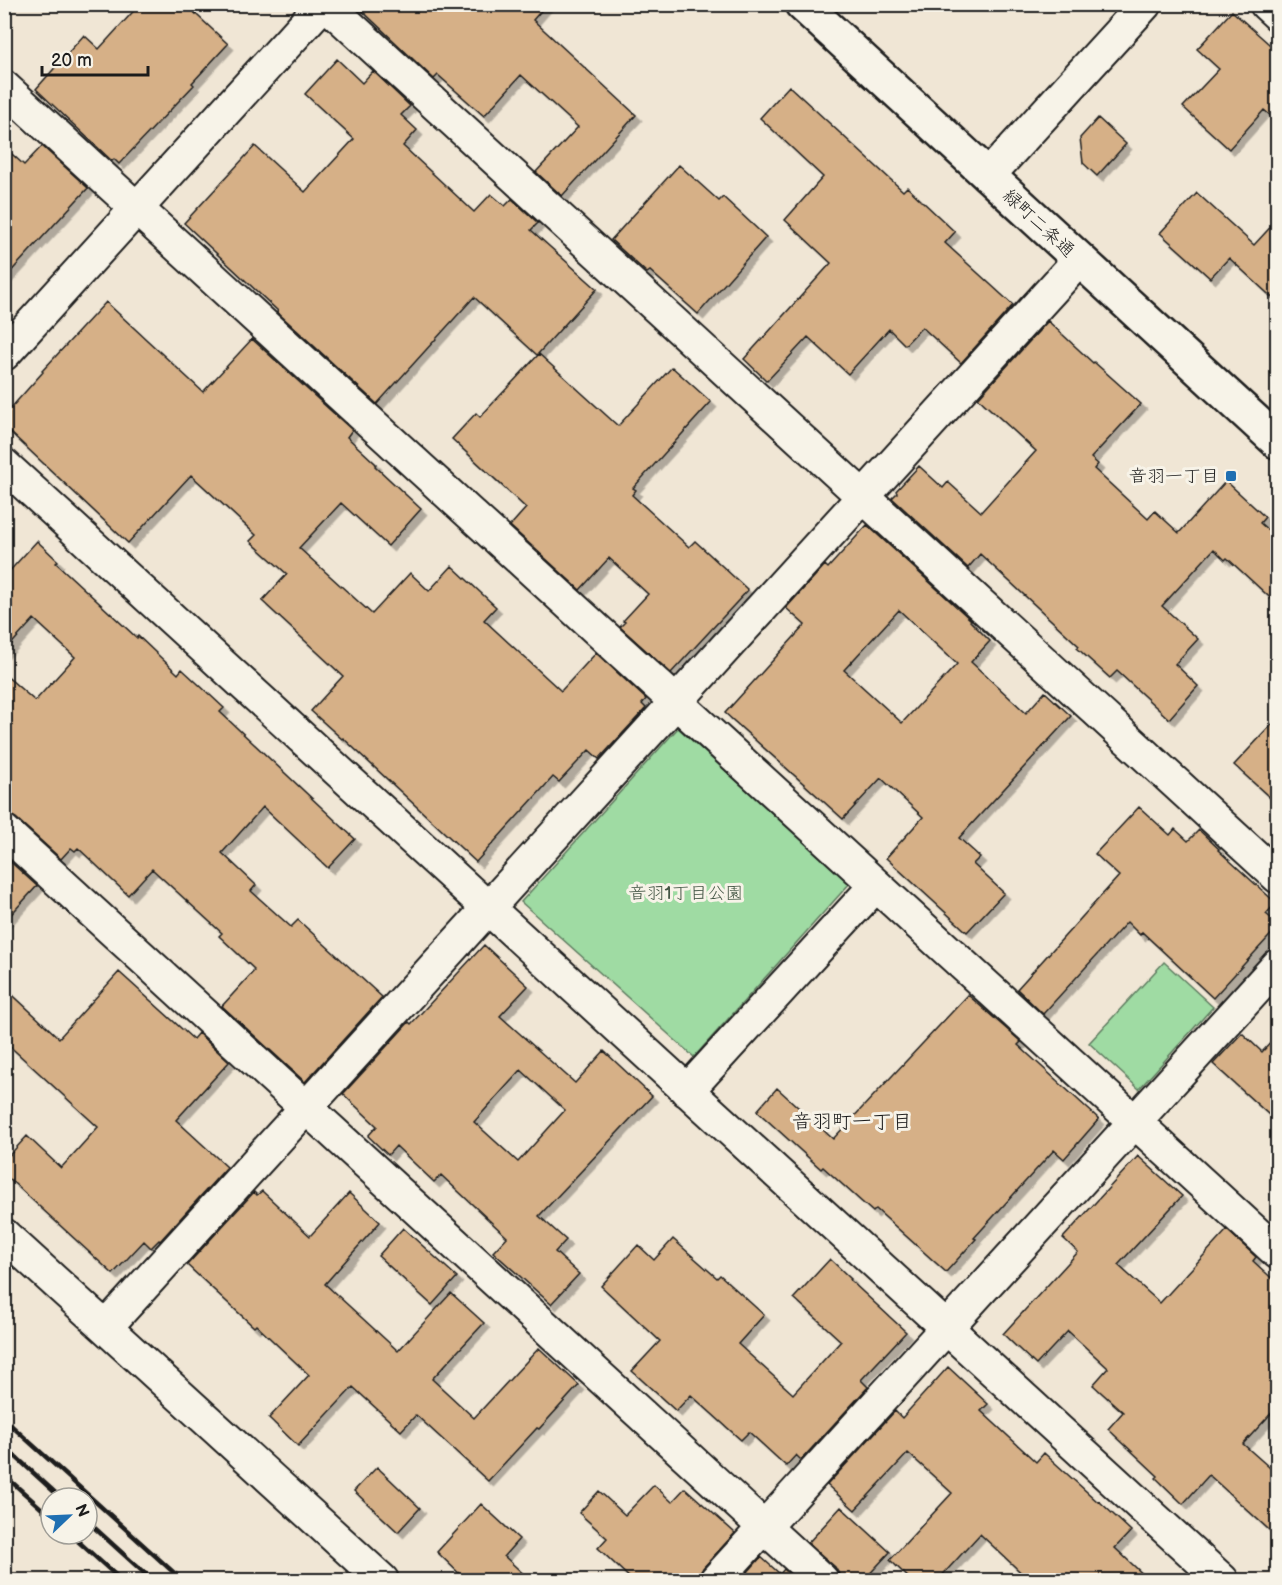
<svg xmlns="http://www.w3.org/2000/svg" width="1282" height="1585" viewBox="0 0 1282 1585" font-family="'Balsamiq Sans','Klee One',sans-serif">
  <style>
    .green { fill: #9fdba3; stroke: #5e7c60; stroke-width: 1.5 }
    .building { fill: #d6b087; stroke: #1c1c1c; stroke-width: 1.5; fill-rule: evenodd; filter: url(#shadow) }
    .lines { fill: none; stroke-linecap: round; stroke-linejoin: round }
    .minor-casing { stroke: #1c1c1c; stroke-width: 36 }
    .tertiary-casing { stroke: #1c1c1c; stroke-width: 38 }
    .minor { stroke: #f7f3e8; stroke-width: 32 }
    .tertiary { stroke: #f7f3e8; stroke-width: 33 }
    .rail { stroke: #1c1c1c; stroke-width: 4.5 }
    .poi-dot { fill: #1f6fb2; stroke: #f7f3e8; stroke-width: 2 }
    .labels { text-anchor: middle; stroke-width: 6; stroke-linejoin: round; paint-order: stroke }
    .street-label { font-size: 18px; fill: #1c1c1c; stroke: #f7f3e8 }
    .poi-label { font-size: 18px; fill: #1c1c1c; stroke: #f7f3e8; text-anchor: end }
    .park-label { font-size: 18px; fill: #435544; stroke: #f7f3e8 }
    .neighbourhood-label { font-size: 20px; fill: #1c1c1c; stroke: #f7f3e8 }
  </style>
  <defs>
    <filter id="shadow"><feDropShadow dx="5.5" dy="5.5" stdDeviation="0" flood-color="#0004"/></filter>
  </defs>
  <rect width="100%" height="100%" fill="#f0e6d5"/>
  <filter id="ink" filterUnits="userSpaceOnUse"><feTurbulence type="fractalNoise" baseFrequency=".0167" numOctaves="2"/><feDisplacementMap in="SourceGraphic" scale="12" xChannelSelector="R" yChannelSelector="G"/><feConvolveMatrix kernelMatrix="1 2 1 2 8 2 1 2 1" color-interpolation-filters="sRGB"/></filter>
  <g filter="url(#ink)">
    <path class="green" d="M678,728L850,883L694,1057L521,902Z
      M1164,962L1213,1007L1139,1089L1089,1043Z"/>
    <path class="building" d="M140,4H185L228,44L192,83L194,85L119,164L114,159L112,161L36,89L84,35L99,49Z
      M355,4H547L533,20L636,115L562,196L536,172L578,127L521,75L484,116L438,75L434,79Z
      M1232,11L1278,52V122L1264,110L1229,149L1183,107L1219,69L1197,49Z
      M337,59L362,83L373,71L410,106L401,115L417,130L403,146L474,212L491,194L505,206L512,199L538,223L531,230L597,289L537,355L474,297L377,404L277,312L278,311L184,223L255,146L305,192L354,139L305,94Z
      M789,86L903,191L907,187L955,232L945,243L1013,305L961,363L922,327L905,345L889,329L848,374L808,337L767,381L744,359L831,263L785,220L823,177L760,118Z
      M1098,118L1126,144L1097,176L1083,163L1080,138Z
      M42,146L88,188L4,279V147L24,165Z
      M679,165L719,201L723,197L766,237L698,314L650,271L647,273L611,240Z
      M1197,193L1254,245L1278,219V303L1229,258L1210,278L1160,233Z
      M106,302L203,392L252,339L352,430L347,437L376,464L375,466L421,509L388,546L341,503L299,548L372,614L410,573L429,591L452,566L496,607L484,620L561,691L596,653L646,699L642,704L646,708L599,759L589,750L559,782L553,777L476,862L343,738L342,739L311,711L343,676L262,601L287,574L250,541L256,535L191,475L128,543L9,431V410L43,372L42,371Z
      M1048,321L1093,363L1094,362L1141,404L1091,458L1098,464L1094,469L1148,519L1155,511L1179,533L1226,481L1265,517L1260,523L1278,539V605L1227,558L1225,560L1214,549L1162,606L1198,639L1175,664L1198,686L1169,719L1117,671L1110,678L1077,648L1079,646L980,554L968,568L892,498L897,493L896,491L919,466L943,488L948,482L981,512L1036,451L978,398Z
      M539,354L618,426L672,367L711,402L633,488L636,490L632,495L689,547L695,541L748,590L671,673L620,627L625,622L623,621L648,594L609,558L580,590L510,526L526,508L452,439L476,413L480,417Z
      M867,525L971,620L970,621L990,641L971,662L1026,713L1045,692L1071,716L959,838L980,857L973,864L1004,893L967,932L886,858L923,817L881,778L843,819L725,713L805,625L786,608L825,565L828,568ZM899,610L957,664L902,723L844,670Z
      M37,541L58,561L56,563L137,638L138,636L178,674L182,669L224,708L220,712L355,839L328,868L263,807L222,853L256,885L251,891L291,927L298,920L382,997L305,1082L222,1006L254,971L253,970L254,969L219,936L222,933L152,869L128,895L78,848L75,851L71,848L61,859L16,818L8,814L4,813V674L35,701L75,657L34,619L4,652V577Z
      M1278,718V805L1234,765Z
      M1139,807L1170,835L1175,829L1188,841L1199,830L1219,849L1218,850L1276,903L1266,914L1278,924V927L1213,998L1142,932L1140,935L1127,922L1043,1014L1017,989L1119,876L1095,854Z
      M4,856L37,886L4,922Z
      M484,945L528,986L500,1016L575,1083L604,1051L652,1096L539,1216L566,1240L555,1252L579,1274L551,1304L493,1252L507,1237L441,1175L434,1182L396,1146L388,1155L368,1136L377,1126L343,1094L409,1022L411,1024ZM521,1070L565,1110L518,1162L474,1122Z
      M119,972L193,1039L198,1033L229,1062L176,1120L227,1167L160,1241L159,1240L151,1248L144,1241L113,1274L4,1174V1161L27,1136L61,1168L98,1127L4,1041V987L59,1038Z
      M968,995L1019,1040L1021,1042L1018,1045L1099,1119L1064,1159L1054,1150L974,1238L976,1239L946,1272L876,1209L873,1212L823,1167L821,1169L757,1111L777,1088L833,1139Z
      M1242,1033L1262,1052L1278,1035V1123L1213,1064Z
      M1138,1156L1182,1196L1118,1265L1160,1303L1227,1230L1256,1257L1253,1261L1278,1284V1406L1243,1444L1278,1475V1538L1209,1475L1183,1504L1156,1478L1158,1476L1108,1429L1123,1412L1093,1385L1108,1368L1068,1331L1036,1365L1003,1334L1078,1252L1063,1238Z
      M262,1191L310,1236L349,1193L380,1222L325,1284L398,1351L451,1293L484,1323L432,1379L474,1418L539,1348L579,1385L539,1429L537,1428L488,1481L416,1415L401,1431L353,1387L298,1446L269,1418L309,1375L256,1325L254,1327L187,1265L254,1192L257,1195Z
      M403,1228L457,1277L432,1305L378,1256Z
      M673,1239L717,1278L720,1275L764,1315L738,1344L793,1394L841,1341L794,1298L830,1259L851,1279L850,1280L906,1332L861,1380L868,1387L801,1460L796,1455L786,1466L749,1432L741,1440L691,1395L676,1411L632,1371L660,1341L601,1286L638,1245L654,1260Z
      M948,1367L988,1404L981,1411L1036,1462L1044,1453L1098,1502L1099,1501L1131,1531L1115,1548L1150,1581H1030L980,1534L937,1581H912L890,1560L952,1493L908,1453L855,1510L827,1485L895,1411L902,1418Z
      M377,1467L420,1508L398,1532L354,1491Z
      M654,1485L672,1502L685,1488L735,1533L703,1568L699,1576V1581H633L598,1548L607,1538L579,1513L599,1491L625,1515Z
      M481,1504L519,1539L504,1556L531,1581H467L437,1552Z
      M841,1507L890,1552L863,1581H840L839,1574L835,1567L808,1543Z
      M761,1557L780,1574L784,1569L796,1581H740Z"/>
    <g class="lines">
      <g class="minor-casing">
        <path id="minor" d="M326,4L1278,877
          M1266,4L1278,15
          M4,87L1278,1253
          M988,176L1145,4
          M4,354L323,4
          M4,465L1222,1580
          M4,831L822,1580
          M687,1091L876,885
          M4,1235L382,1580
          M106,1327L1079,260
          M716,1580L1278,965"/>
      </g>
      <g class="tertiary-casing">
        <path id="tertiary" d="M802,4L1278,442"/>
      </g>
      <use href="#minor" class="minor"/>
      <use href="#tertiary" class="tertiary"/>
      <path class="rail" d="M4,1419L182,1580
        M4,1446L61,1498
        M4,1475L51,1517
        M87,1521L152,1580
        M70,1534L121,1580"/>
    </g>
  </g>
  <rect class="poi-dot" x="1225" y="470" width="12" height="12" rx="3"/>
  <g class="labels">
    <g class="street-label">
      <text transform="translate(1039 223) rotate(43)" y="6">緑町二条通</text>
    </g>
    <g class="poi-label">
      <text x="1219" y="482">音羽一丁目</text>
    </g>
    <g class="park-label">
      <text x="686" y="899">音羽1丁目公園</text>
    </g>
    <g class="neighbourhood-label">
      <text x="852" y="1128">音羽町一丁目</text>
    </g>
  </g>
  <rect width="1282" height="1585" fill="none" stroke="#f7f3e8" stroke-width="24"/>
  <rect x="12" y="12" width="1258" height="1561" fill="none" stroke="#1c1c1c" stroke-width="2" filter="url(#ink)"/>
  <g transform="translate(69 1516) rotate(67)"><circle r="28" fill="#f7f3e8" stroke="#9f9d96" stroke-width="1.5"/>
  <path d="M0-4.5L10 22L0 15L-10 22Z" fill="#1f6fb2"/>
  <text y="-9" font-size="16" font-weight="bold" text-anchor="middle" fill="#1c1c1c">N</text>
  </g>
  <path d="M42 66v9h106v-9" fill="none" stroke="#1c1c1c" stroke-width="3"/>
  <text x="51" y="66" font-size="18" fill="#1c1c1c" stroke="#f7f3e8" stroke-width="4.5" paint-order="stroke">20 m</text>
</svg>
